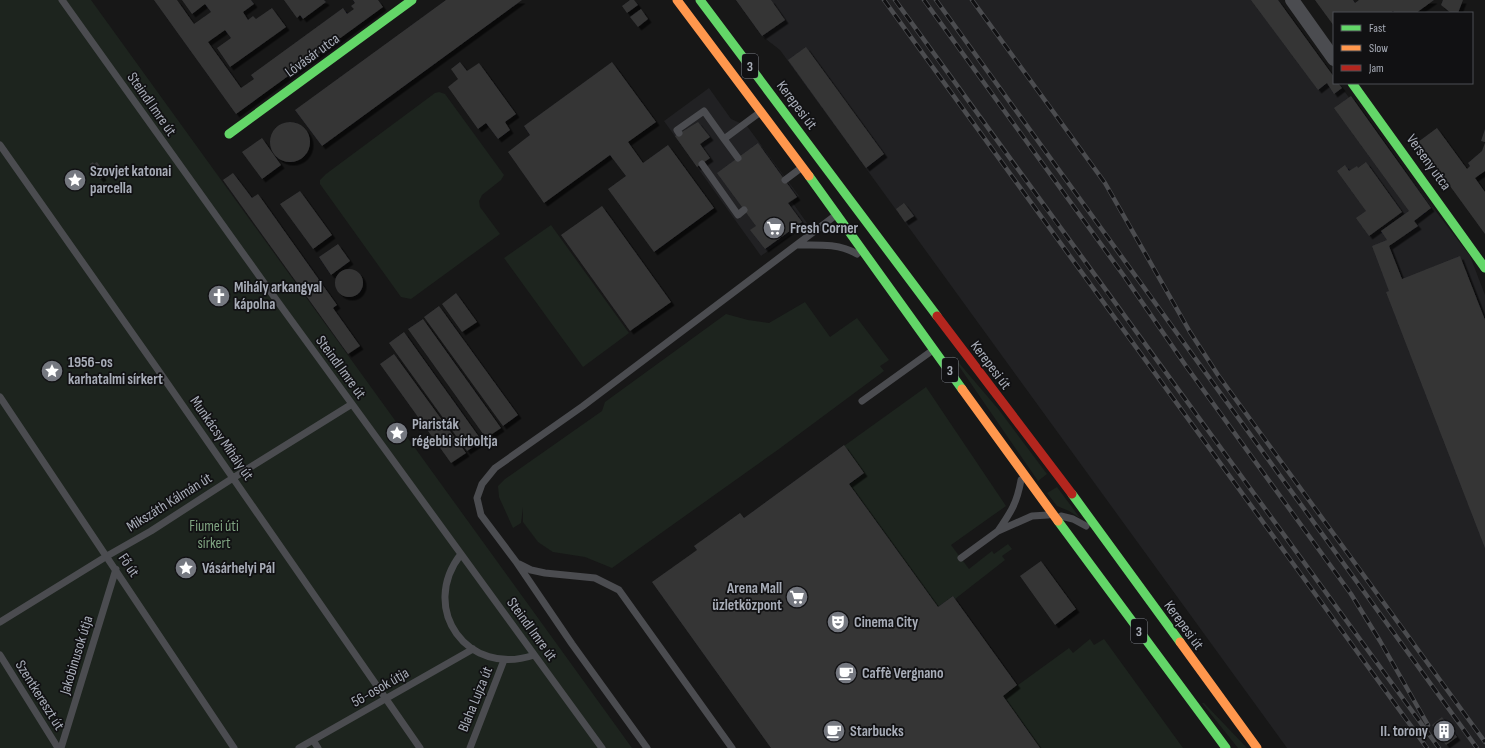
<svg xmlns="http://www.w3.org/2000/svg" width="1485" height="748" viewBox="0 0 1485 748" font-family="'Sofia Sans Condensed',sans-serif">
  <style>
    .built { fill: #212123 }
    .green { fill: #1d241e }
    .building { fill: #353536; filter: url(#shadow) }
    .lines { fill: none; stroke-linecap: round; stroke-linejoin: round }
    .lane { stroke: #4b4c50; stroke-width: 7 }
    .street { stroke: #4b4c50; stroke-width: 14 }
    .fast { stroke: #63d668; stroke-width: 9 }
    .slow { stroke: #ff974d; stroke-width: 9 }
    .jam { stroke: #b3261e; stroke-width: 9 }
    .rail-casing { stroke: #4b4c4f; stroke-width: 4.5 }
    .rail { stroke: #111113; stroke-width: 3; stroke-dasharray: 9; stroke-linecap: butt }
    .labels { text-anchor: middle; stroke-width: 3.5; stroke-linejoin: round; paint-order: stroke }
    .shield { fill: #111113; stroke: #7b7e86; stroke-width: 1 }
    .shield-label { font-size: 14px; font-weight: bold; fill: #a8adb8 }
    .street-label { font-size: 15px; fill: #a8adb8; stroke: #111113 }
    .poi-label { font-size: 15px; font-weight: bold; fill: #a8adb8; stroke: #111113; text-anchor: start }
    .park-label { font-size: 15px; fill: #7fa381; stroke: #111113 }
  </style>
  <defs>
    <filter id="shadow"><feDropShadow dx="3.5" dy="3.5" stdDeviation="0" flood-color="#0009"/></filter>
  </defs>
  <rect width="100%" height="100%" fill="#171717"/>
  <path class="built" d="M736,0H1278L1334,77V83H1338L1470,256L1485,295V748H1287L780,50L762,36Z
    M709,88L731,119L747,126L799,196L792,202L807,223L761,256L664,121Z"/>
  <path class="green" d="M0,0H91L632,748H0Z
    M439,92L445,94L504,175L501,180L482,195L479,201L480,207L500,234L411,299L401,297L320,184V180L326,174L435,93Z
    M551,225L629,333L583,367L504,258Z
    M805,302L830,337L857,318L889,360L880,366L884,371L779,449L612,568L585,557L553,552L538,542L523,522V507L521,523L513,528L499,497L498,486L505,479L602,411L605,402L726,314L748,320L769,323Z
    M952,356H953L999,410L1047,474L1038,481Z
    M926,387L1006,506L951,545L969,569L992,551L994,554L1008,544L1012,549L1002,556L1005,560L955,599L953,596L938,607L849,484L864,473L844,446Z
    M1057,487L1080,518L1069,511L1057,506L1047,493Z
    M1090,639L1094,645L1104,639L1183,748H1040L1003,696L1069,648L1073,653Z
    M1202,703H1204L1247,748H1238Z"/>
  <path class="building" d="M154,0H177L194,24L211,12L205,4L192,14L182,0H251L254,4L243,12L248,20L253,16L256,19L272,8L286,27L230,67L217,48L231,38L225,30L208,42L241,88L254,79L251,75L343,8L347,14L354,9L351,6L355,3L353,0H378L383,7L236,114Z
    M284,0H324L326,2L303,19L300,15L297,18Z
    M446,0H522L322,146L295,110Z
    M630,0H634L638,5L627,13L622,6Z
    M736,0H771L785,20L762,36Z
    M1251,0H1278L1334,77V83H1338L1342,88L1334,94L1327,83L1318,90Z
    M1315,0H1353L1355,3L1359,0H1434L1416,13H1395L1393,11L1390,13H1334V26Z
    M1443,0H1463L1458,13H1451L1441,5Z
    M641,9L648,19L638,27L630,17Z
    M806,47L884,154L866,168L788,60Z
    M460,62L467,71L479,63L516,114L505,122L510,130L498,139L486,123L478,129L448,87L458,79L451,69Z
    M612,62L656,122L628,142L643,163L668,145L714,208L654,252L608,189L626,176L610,155L544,203L508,152L530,135L524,126Z
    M1351,96L1431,208L1414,221L1418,226L1389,246L1402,279L1460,256L1485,320V548L1386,292L1389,291L1372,246L1387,240L1381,231L1409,211L1334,108Z
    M270 142a20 20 0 1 1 40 0a20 20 0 1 1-40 0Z
    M698,122L710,137L700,144L710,158L697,167L675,136Z
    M1437,128L1467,169L1470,166L1468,163L1482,151L1485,143V171L1475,178L1485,192V234L1418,142Z
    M1485,129V142L1481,141Z
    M262,138L281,165L262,179L242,152Z
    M758,143L797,197L788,203L802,222L765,249L750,230L756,226L717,173Z
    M93,162L94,164L97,162L102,169L100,171L103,177L100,179L96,174L95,175L89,167L91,166L90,164Z
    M1366,162L1402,212L1369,236L1356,218L1366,211L1337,171L1345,165L1349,171L1357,166L1358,168Z
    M233,173L252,198L258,194L337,305L333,308L360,346L348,354L223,180Z
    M300,191L332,235L313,249L280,204Z
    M904,203L914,216L905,222L896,209Z
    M602,206L671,302L630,331L561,235Z
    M338,244L350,261L331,275L319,257Z
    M335 283a14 14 0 1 1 28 0a14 14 0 1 1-28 0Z
    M220,289L227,298L217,304L211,295Z
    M456,293L477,322L462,332L442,304Z
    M439,306L518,415L503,426L424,317Z
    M423,319L501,428L486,438L408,329Z
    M404,332L482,441L467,451L389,343Z
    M394,354L466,453L451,463L380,364Z
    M844,445L864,473L849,484L938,607L953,596L955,599L1017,685L1003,696L1040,748H771L652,582L697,550L694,546L740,513L744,518Z
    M1041,561L1076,609L1055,625L1020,576Z
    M1442,717L1457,737L1446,745L1432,725Z"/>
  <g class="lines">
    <path class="lane" d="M62,0L267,287L602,748
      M679,133L677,130L704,111L724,139
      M0,145L156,367L420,748
      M738,158L724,139L759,113
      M702,164L738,215L744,210
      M785,180L801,168
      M797,245C816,245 839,243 857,254
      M0,397L234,748
      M862,401L933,350
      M1061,516L1073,519L1086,526
      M998,531C1011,512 1017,503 1021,480
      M461,554C418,609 468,678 534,655
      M961,558L998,531L1032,516L1048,515
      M519,564L531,570L545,573L595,578L619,590L732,748
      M0,622L107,556L151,531L233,478L352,404
      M0,655L58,748
      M313,740L318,748
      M61,748L116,569
      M299,748L473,649
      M470,748L504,660
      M647,748L572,644L517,563L481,515L477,498L482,484L495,468L583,406L836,215"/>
    <path class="street" d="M1292,0L1334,59"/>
    <path class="fast" d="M700,0L937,316
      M1352,83L1485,268
      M229,134L412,0
      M809,176L962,389
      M1072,494L1180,642
      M1058,521L1226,748"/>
    <path class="slow" d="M677,0L809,176
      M962,389L1058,521
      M1180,642L1257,748"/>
    <path class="jam" d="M937,316L1072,494"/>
    <g class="rail-casing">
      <path id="rail" d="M884,0L1427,748
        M895,0C1076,250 1258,499 1439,748
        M924,0L1124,276L1186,366L1351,594L1380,641L1428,725
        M936,0L1477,748
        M972,0L1105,183L1190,332L1218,375L1485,742"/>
    </g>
    <use href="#rail" class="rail"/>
  </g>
  <defs>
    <g id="sight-disc" transform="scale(1.15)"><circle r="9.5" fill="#757880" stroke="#111113"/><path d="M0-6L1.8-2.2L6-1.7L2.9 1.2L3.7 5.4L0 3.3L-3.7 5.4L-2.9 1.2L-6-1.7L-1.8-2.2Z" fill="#fff"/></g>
    <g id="supermarket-disc" transform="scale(1.15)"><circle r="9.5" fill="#757880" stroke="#111113"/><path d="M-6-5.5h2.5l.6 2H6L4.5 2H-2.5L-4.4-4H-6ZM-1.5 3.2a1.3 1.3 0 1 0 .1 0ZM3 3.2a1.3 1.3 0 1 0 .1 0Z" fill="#fff"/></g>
    <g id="church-disc" transform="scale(1.15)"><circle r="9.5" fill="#757880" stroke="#111113"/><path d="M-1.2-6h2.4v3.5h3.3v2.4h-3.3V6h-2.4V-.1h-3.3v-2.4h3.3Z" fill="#fff"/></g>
    <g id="theatre-disc" transform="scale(1.15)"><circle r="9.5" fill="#757880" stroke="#111113"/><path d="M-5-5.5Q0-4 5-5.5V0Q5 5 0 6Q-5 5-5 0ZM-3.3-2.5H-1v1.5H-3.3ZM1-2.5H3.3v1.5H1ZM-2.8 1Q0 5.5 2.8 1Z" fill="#fff"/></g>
    <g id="cafe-disc" transform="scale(1.15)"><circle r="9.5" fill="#757880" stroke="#111113"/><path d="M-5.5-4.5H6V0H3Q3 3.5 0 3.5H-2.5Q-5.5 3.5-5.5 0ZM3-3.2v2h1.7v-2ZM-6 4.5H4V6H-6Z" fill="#fff"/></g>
    <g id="building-disc" transform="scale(1.15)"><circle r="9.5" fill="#757880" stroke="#111113"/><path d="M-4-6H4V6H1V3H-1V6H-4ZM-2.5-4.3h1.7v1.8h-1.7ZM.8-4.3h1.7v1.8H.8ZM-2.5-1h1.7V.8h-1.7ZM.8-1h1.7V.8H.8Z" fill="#fff"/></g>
  </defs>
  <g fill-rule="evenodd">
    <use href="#sight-disc" x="75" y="180"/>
    <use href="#supermarket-disc" x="774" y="228"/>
    <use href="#church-disc" x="219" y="296"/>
    <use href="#sight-disc" x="52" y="371"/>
    <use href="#sight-disc" x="397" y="433"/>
    <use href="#sight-disc" x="186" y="568"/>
    <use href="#supermarket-disc" x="797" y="597"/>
    <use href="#theatre-disc" x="838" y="622"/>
    <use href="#cafe-disc" x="846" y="673"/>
    <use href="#cafe-disc" x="834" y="731"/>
    <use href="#building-disc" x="1444" y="731"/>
  </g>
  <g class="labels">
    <g class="shield">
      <rect x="742" y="54" width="16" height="24" rx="3"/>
      <rect x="942" y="358" width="16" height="24" rx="3"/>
      <rect x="1131" y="619" width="16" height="24" rx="3"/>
    </g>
    <g class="shield-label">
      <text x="750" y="71">3</text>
      <text x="950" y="375">3</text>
      <text x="1139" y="636">3</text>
    </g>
    <g class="street-label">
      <text transform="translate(312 55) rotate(-36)" y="5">Lóvásár utca</text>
      <text transform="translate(152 104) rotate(55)" y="5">Steindl Imre út</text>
      <text transform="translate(797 105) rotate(53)" y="5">Kerepesi út</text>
      <text transform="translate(1429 162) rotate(54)" y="5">Verseny utca</text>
      <text transform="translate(991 365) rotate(53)" y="5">Kerepesi út</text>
      <text transform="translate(341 367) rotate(54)" y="5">Steindl Imre út</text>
      <text transform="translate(222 438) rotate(55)" y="5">Munkácsy Mihály út</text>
      <text transform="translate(169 502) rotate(-32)" y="5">Mikszáth Kálmán út</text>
      <text transform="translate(129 565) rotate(56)" y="5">Fő út</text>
      <text transform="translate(1184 625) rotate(54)" y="5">Kerepesi út</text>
      <text transform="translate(532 629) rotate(54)" y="5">Steindl Imre út</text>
      <text transform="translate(76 655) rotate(-73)" y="5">Jakobinusok útja</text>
      <text transform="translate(380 687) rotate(-30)" y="5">56-osok útja</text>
      <text transform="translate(40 695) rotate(58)" y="5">Szentkereszt út</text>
      <text transform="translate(475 699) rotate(-68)" y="5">Blaha Lujza út</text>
    </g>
    <g class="poi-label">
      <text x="90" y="176">Szovjet katonai<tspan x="90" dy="17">parcella</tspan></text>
      <text x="790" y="233">Fresh Corner</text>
      <text x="234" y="292">Mihály arkangyal<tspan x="234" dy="17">kápolna</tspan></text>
      <text x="68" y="367">1956-os<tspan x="68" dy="17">karhatalmi sírkert</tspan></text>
      <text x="412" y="429">Piaristák<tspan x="412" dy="17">régebbi sírboltja</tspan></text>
      <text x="202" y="573">Vásárhelyi Pál</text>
      <text x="782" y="593" text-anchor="end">Arena Mall<tspan x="782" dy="17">üzletközpont</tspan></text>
      <text x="854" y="627">Cinema City</text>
      <text x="862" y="678">Caffè Vergnano</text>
      <text x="850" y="736">Starbucks</text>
      <text x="1428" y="736" text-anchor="end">II. torony</text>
    </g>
    <g class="park-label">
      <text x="214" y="531">Fiumei úti<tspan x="214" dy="17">sírkert</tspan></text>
    </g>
  </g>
  <rect x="1333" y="12" width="140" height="72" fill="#111113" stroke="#4d4f55"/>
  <rect x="1341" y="25" width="20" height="6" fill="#63d668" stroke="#4d4f55"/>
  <text x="1369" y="32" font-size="12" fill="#a8adb8">Fast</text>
  <rect x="1341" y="45" width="20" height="6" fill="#ff974d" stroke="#4d4f55"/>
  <text x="1369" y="52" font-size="12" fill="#a8adb8">Slow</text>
  <rect x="1341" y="65" width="20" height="6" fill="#b3261e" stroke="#4d4f55"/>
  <text x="1369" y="72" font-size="12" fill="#a8adb8">Jam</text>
</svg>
